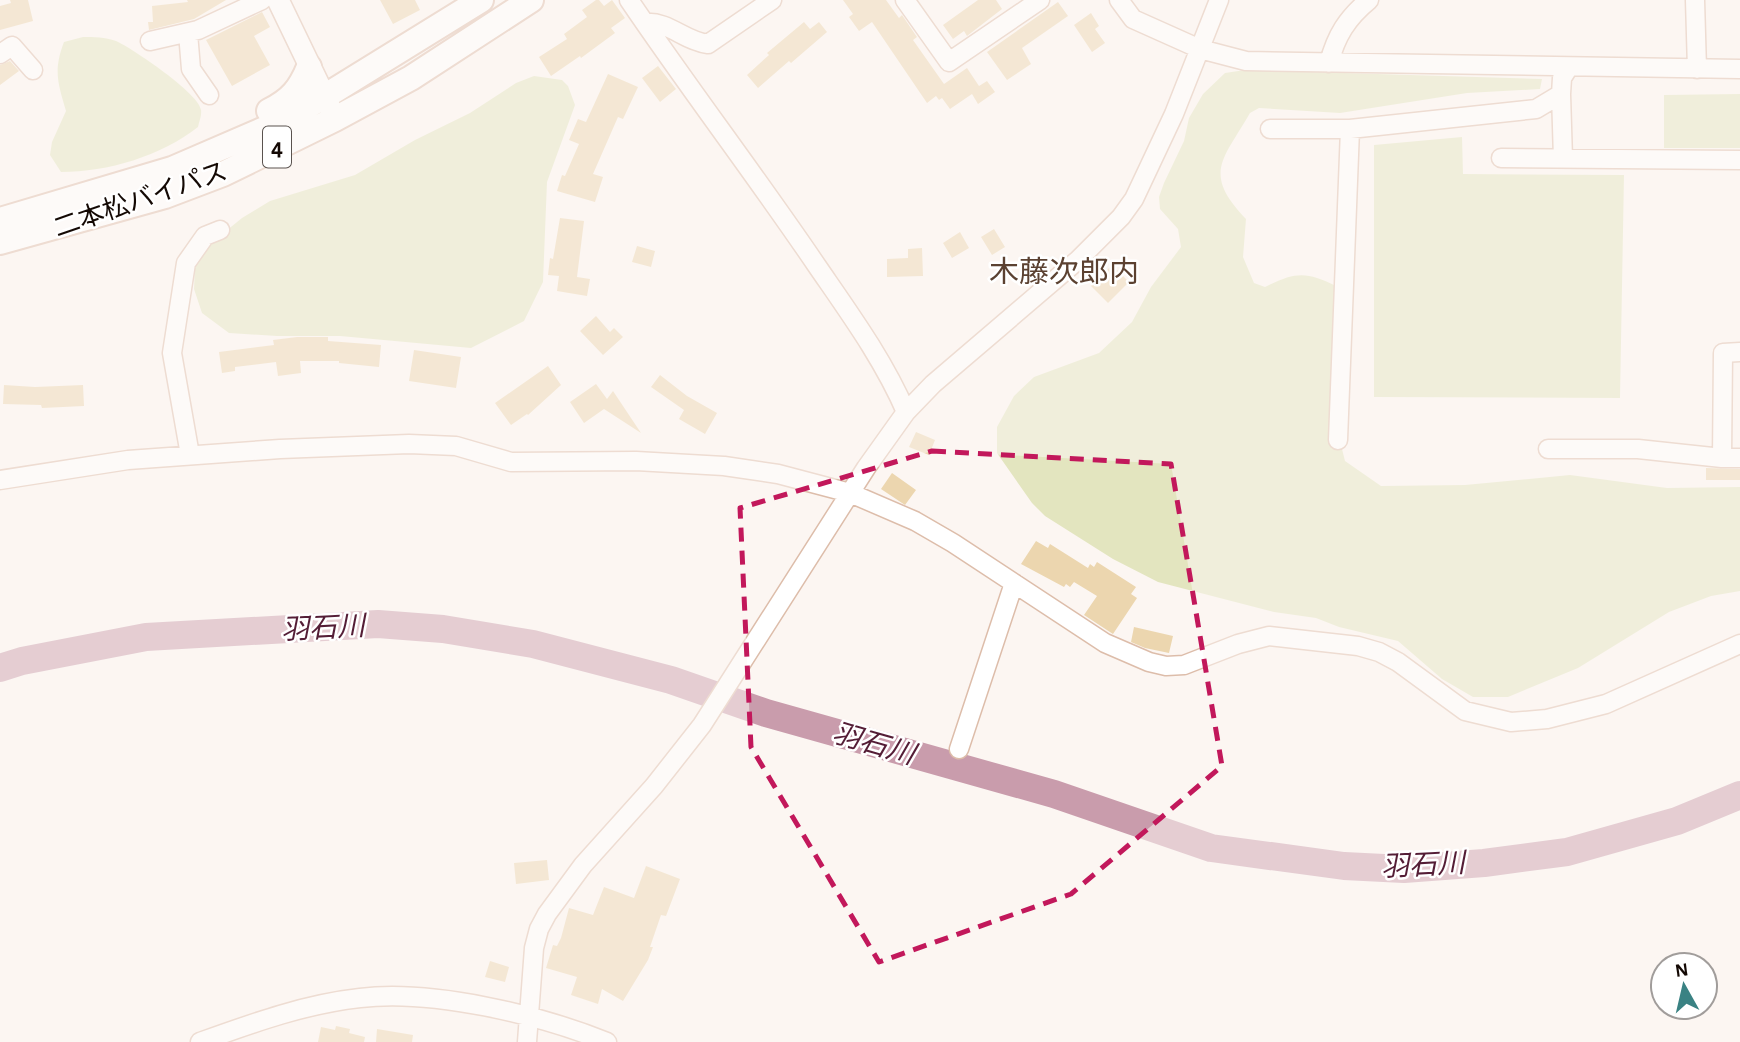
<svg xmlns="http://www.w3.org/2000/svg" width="1740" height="1042" viewBox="0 0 1740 1042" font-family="'Alegreya Sans','Noto Sans JP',sans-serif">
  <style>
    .green { fill: #e3e5bf }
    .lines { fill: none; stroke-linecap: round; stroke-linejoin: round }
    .river { stroke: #c99cac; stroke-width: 28 }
    .building { fill: #ecd6af }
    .minor-casing { stroke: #ddbdaa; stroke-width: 21 }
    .major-casing { stroke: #ddbdaa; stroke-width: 24 }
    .highway-casing { stroke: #ddbdaa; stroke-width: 28 }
    .minor { stroke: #fff; stroke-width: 18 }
    .major { stroke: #fff; stroke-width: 21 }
    .highway { stroke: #fff; stroke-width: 24 }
    .marked { fill: none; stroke: #c2185b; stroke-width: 5; stroke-dasharray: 14 9; stroke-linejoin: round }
    .labels { text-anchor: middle; stroke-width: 5; stroke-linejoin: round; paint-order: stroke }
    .shield { fill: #fff; stroke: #5a534f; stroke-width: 2 }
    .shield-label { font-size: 24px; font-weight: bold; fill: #140904 }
    .street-label { font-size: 26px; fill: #140904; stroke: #fff }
    .water-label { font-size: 28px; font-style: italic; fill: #541d36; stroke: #fff }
    .quarter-label { font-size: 30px; fill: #5b4131; stroke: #fff }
  </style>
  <rect width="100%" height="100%" fill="#fcf6f2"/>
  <path class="green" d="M83,37C94,37 105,37 116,41C132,48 200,94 201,110C202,115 199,122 198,127C161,156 108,172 61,172L50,155L52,142L66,111C58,83 53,71 64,42Z
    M1245,70L1542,79L1540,89L1467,93L1340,113L1259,108L1250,113C1223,160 1202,173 1246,219L1243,257L1254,283L1265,287C1295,272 1306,271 1336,286V425L1345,461L1381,486L1465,485L1570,475L1667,488L1740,487V591L1711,596L1669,612L1578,668L1508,697H1473L1442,679L1398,641L1339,627L1316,618L1274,612L1158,582L1113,559L1045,516L1032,503L997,453V427L1014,396L1034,377L1099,353L1132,322L1151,287L1181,247L1178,229L1160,209L1159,197L1164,183L1184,141L1189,118L1203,94L1225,73Z
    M534,76L562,80L568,86L575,105L547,182L543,282L524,321L471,348L340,336H277L229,333L202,313L194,289L195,266L210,244L242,218L270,201L355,175L415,140L470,113L516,83Z
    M1740,94V148H1664V95Z
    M1462,137L1463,174L1624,175L1620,398L1374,397V145Z"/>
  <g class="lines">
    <path class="river" d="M0,668L22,661L146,637L378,624L443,629L533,644L671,680L766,713L1054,794L1211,848L1344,866L1404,869L1484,863L1567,852L1677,821L1740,795"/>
  </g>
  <path class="building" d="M10,0H28L33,21L0,30V6L11,3Z
    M187,0H226L194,19L149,30L148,22H153L152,6L188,2Z
    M380,0H415L420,10L393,24Z
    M596,0H599L604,6L612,0L625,18L611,28L615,33L581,58L580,56L551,76L539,57L567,39L564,34L587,17L582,10Z
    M843,0H886L899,18L902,15L917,37L913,40L944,84L967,68L979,86L987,81L995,92L978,104L972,94L950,109L942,98L939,100L936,96L927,103L872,22L859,31L849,17L853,14Z
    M978,0H996L1002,9L967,36L964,31L953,39L943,25Z
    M1058,2L1068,16L1022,48L1031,64L1007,80L987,52Z
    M262,12L270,27L254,36L270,65L232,86L206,40Z
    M1091,13L1099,26L1095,29L1105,43L1092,52L1074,25Z
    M804,22L810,29L819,22L827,32L791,63L789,61L758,88L747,75L769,55L767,53Z
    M10,61L19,71L0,85V65Z
    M658,66L676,89L660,102L642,78Z
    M608,74L638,87L623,119L618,117L593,174L603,177L595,202L557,191L562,175L565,176L579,144L569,140L578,119L586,122Z
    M560,218L584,221L577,277L590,279L587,296L557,291L559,276L548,275L550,258L553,259Z
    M994,229L1005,247L992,255L981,237Z
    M960,232L969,248L952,258L943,243Z
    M637,246L655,251L651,267L632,262Z
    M922,248L923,276L887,277V259L908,258V249Z
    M1112,265L1129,282L1108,303L1091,286Z
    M596,316L610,332L614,328L623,337L603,355L580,331Z
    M297,337H328V341L381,345L379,367L339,363V361H300L301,373L278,376L276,362L235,367V371L222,373L219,352L274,345L273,340Z
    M414,350L461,357L456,388L409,381Z
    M548,366L561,385L528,415L527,414L511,425L495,403Z
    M660,375L687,396L717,413L705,434L679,419L684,410L651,387Z
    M596,384L607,399L613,391L641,433L604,409L584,423L570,402Z
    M4,385L35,387L83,385L84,406L42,408L41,405L3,404Z
    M916,432L935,440L929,455L909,447Z
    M1706,468L1740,469V480H1706Z
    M892,473L916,490L905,505L881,489Z
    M1036,541L1048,548L1050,544L1088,568L1090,564L1094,567L1097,562L1136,587L1131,594L1137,598L1113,634L1084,615L1097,596L1074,582L1070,587L1066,584L1064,587L1021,564Z
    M1134,627L1173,636L1169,653L1145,648L1131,642Z
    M547,860L549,880L516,884L514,863Z
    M646,866L680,879L666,916L661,915L650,947H653L648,960L623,1001L602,989L598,1004L571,995L577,977L546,968L553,945L557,946L561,938L569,908L593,915L604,887L634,898Z
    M490,961L509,967L505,982L485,977Z
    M336,1026L350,1029L349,1033L365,1037L364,1042H318L321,1027L335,1030Z
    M377,1029L413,1035L412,1042H376Z"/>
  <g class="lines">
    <g class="minor-casing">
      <path id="minor" d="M629,0C690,90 756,176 817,266C850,314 883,359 906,412
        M905,0L949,62L1040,0
        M1119,0L1133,19L1200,49L1246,61L1740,69
        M1695,0L1697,69
        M645,23C669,21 684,41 708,44L772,0
        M188,33L191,69L209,95
        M150,41L198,30L262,0
        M0,54L12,46L33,70
        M1329,63C1336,36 1347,18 1369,0
        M1561,94L1563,159
        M1270,129H1350L1536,109L1561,94L1562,78L1569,67
        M1501,158L1740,160
        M1338,440L1350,129
        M1548,449H1638L1722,458H1740
        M190,455L172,353L186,263L205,236L220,230
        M1722,458L1723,353L1740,352
        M0,480L128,460L280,449L409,444L456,446L511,462L636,461L724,466L778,474L850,493L915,521L953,543L1105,643L1149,662L1166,666L1184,665L1238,644L1269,636L1358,646L1379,652L1398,662L1465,711L1511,722L1547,719L1606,704L1740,644
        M959,749L1014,583
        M200,1042C253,1023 305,1004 360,998C432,989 540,1015 607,1042
        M527,1042L534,948L539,929L547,914L583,865L654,786L702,725L866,468L906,412L933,384L1078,260L1121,217L1134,199L1174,114L1219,0"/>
    </g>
    <g class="major-casing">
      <path id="major" d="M278,0L332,112"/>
    </g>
    <g class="highway-casing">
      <path id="highway" d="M269,111C291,100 300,89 309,67
        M0,220L172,169L267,128L324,97L481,0
        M0,242L165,196L223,174L335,119L411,78L531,0"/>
    </g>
    <use href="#minor" class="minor"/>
    <use href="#major" class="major"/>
    <use href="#highway" class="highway"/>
  </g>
  <path d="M0 0H1740V1042H0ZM932,451L1171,464L1222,766L1071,894L879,962L751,747L740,508Z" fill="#fcf6f2" fill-opacity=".55" fill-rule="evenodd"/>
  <path class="marked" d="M932,451L1171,464L1222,766L1071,894L879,962L751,747L740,508Z"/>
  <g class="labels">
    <rect class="shield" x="263" y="126.5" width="28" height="41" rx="5"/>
    <g class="shield-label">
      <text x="277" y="155">4</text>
    </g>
    <g class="street-label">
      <text transform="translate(140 199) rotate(-19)" y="9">二本松バイパス</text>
    </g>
    <g class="water-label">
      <text transform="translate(323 627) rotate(-3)" y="10">羽石川</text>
      <text transform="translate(874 743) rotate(16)" y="10">羽石川</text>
      <text transform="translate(1423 864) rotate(-3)" y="10">羽石川</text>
    </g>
    <g class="quarter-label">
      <text x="1064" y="282">木藤次郎内</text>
    </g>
  </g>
  <g transform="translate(1684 986) rotate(352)"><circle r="33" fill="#ffffff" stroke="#a19d9b" stroke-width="2"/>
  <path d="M0-5L12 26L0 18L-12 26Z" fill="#3a8283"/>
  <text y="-10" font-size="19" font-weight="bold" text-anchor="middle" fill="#140904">N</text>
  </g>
</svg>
